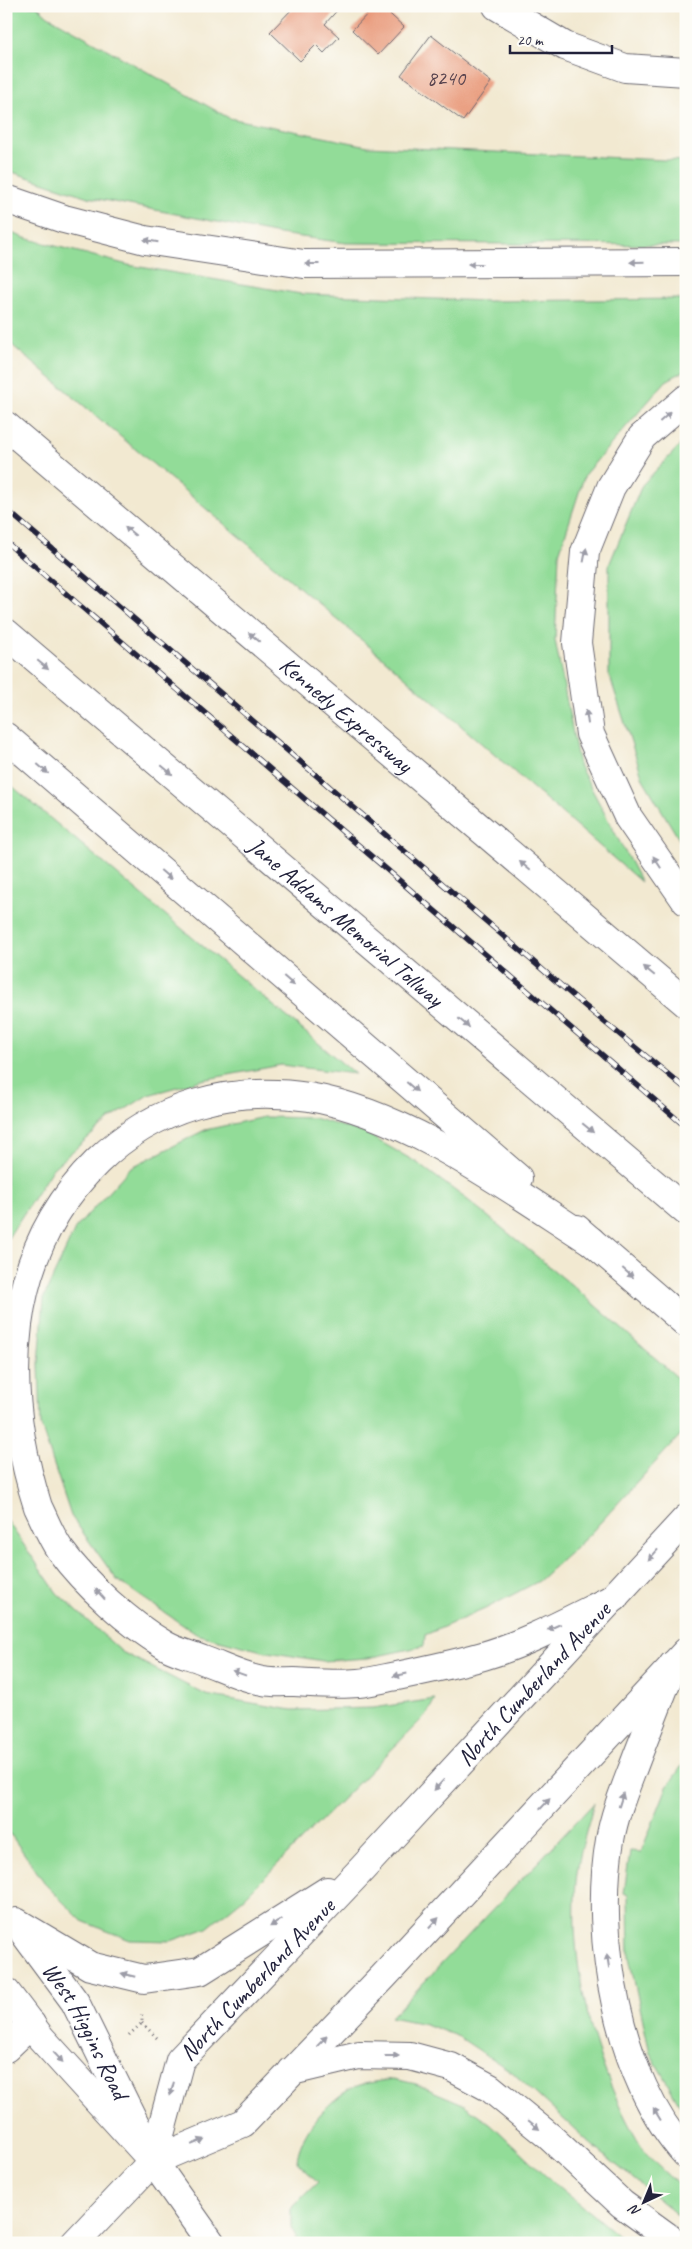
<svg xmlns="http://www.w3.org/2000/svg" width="692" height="2249" viewBox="0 0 692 2249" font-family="Caveat,sans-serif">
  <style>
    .green { fill: #92dc98; stroke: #5a7f6a }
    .building { fill: #e99b7d }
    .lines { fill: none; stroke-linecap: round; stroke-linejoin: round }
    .minor-casing { stroke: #6b6870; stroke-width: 30 }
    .major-casing { stroke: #6b6870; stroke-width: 30 }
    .highway-casing { stroke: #6b6870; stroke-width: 30 }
    .path { stroke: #6b6870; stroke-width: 3; stroke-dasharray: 1 4; stroke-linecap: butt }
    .minor { stroke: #fff; stroke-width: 28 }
    .major { stroke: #fff; stroke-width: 28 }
    .highway { stroke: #fff; stroke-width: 28 }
    .rail-casing { stroke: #22223b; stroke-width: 5.5 }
    .rail { stroke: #fdfcf7; stroke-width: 4; stroke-dasharray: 11; stroke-linecap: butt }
    .oneway { fill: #9c9ca7 }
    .labels { text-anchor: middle; stroke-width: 4.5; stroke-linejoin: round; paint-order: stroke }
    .number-label { font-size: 21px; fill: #54404c }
    .street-label { font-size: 24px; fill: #22223b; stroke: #fdfcf7 }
  </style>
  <rect width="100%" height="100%" fill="#fdfcf7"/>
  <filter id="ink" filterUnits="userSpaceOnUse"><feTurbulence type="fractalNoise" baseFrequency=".02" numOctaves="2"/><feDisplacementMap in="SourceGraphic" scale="10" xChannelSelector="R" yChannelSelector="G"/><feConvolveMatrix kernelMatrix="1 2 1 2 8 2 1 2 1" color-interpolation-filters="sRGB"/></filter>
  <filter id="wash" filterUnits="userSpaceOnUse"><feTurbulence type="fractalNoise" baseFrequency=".0096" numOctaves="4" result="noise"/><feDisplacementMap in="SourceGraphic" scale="20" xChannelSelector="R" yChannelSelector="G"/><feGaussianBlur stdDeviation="1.12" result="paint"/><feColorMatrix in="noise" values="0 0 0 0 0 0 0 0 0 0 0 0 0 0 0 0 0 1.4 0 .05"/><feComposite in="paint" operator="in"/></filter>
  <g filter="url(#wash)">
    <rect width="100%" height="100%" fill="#f2e9d1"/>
    <path class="green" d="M6,6H37L48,16L229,118L368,146L686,161V245L346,243L279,234L88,197L6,170Z
      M6,231L25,238L128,265L301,294L487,301L686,299V370L666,381L585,474L559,554L555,640L579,765L641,882L383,658L6,340Z
      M686,439V851L643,779L609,674V565L642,485Z
      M6,781L355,1074L281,1065L202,1080L148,1095L110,1119L53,1168L8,1238L6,1245Z
      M264,1117L314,1118L365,1133L416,1162L469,1201L573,1286L686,1385V1429L588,1536L539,1581L485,1609L425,1635L424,1646L368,1658L323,1661L262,1651L196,1634L117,1580L71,1516L41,1426L39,1364L44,1297L75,1229L130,1168L205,1130Z
      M6,1519L57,1593L122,1652L206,1695L292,1710L373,1708L435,1699L427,1714L244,1898L207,1928L171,1941L130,1940L82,1921L47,1886L6,1828Z
      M686,1760V2116L650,2053L629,1957L628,1895L624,1893L630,1851L641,1852L667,1787Z
      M594,1803C588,1826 580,1850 577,1873C566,1961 595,2070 641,2146C652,2163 672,2178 686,2192V2222L593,2146L512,2072L459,2037L425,2024L391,2017Z
      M394,2079L416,2084L463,2104L491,2124L548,2178L627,2243H299L291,2227V2208L318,2182L297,2162C298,2134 333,2093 360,2085C371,2082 383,2081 394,2079Z"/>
    <g id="blocks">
      <path class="building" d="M295,6H341L325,24L339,37L324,53L316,45L300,61L270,32Z
        M375,6H381L404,27L378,55L352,30Z
        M431,35L491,82L463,121L401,75Z"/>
    </g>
  </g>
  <g filter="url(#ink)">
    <use href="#blocks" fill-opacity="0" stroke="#6b6870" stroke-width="1"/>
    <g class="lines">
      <g class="minor-casing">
        <path id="minor" d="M497,6L565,46L625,68L686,72
          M6,2048L31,2024
          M75,2243L153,2161"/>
      </g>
      <g class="major-casing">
        <g id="major">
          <path d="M16,1922L90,1966L144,1979L200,1971L327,1891"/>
          <path id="s1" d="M24,1933L75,2002L139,2132"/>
          <path d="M6,1992L41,2038L153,2161L211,2243"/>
          <path id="s2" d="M153,2161L180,2060L362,1869L686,1519"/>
          <path d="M153,2161L243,2123L383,1977L686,1652"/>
        </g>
      </g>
      <g class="highway-casing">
        <g id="highway">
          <path d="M6,199L64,219L145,240L304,264L686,262"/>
          <path d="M686,399L642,437L611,487L585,552L577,643L590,734L628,817L686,901"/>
          <path id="s3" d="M6,426L686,1003"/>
          <path id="s4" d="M6,633L686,1211"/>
          <path d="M6,737L518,1178"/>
          <path d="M577,1229L686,1323"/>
          <path d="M591,1241C508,1188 407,1113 309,1097C229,1085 154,1106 97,1162C3,1254 0,1389 38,1507C45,1521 51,1537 60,1550C85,1584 129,1624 165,1645C176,1652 191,1655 203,1660C222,1667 243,1678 263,1681C273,1683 284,1682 294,1682C315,1683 337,1685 358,1683C371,1682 384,1678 397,1676C426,1670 455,1664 483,1656C528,1643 571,1619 614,1598"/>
          <path d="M673,1665C661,1696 649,1726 637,1757C627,1784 615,1811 610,1840C593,1937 618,2079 686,2154"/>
          <path d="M292,2071L359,2055L410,2056L451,2067L490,2088L550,2137L622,2204L676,2243"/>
        </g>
      </g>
      <path class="path" d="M142,2023L158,2039
        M129,2035L142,2023V2014"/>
      <use href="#minor" class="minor"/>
      <use href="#major" class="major"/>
      <use href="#highway" class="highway"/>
      <g class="rail-casing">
        <path id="rail" d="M6,509L585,1006L686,1089
          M6,542L686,1127"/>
      </g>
      <use href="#rail" class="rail"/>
    </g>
    <defs><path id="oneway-solid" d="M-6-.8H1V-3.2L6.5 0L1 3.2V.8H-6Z" transform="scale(1.25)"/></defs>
    <g class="oneway">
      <use href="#oneway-solid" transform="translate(151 241) rotate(-170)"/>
      <use href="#oneway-solid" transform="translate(637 262) rotate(179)"/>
      <use href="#oneway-solid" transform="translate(312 264) rotate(-180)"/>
      <use href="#oneway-solid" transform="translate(475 264) rotate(180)"/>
      <use href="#oneway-solid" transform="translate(665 417) rotate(-42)"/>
      <use href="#oneway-solid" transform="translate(130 531) rotate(-140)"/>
      <use href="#oneway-solid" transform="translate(585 555) rotate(-79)"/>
      <use href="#oneway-solid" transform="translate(254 637) rotate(-140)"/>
      <use href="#oneway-solid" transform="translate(43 665) rotate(40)"/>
      <use href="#oneway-solid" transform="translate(587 717) rotate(-98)"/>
      <use href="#oneway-solid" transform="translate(43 769) rotate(41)"/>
      <use href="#oneway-solid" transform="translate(167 770) rotate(40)"/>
      <use href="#oneway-solid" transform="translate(657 862) rotate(-123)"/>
      <use href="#oneway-solid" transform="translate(525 866) rotate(-140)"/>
      <use href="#oneway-solid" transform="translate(166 875) rotate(41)"/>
      <use href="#oneway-solid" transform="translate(649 971) rotate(-140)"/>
      <use href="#oneway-solid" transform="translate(289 981) rotate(41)"/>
      <use href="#oneway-solid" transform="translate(464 1023) rotate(40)"/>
      <use href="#oneway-solid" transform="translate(412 1087) rotate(41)"/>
      <use href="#oneway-solid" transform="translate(588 1128) rotate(40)"/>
      <use href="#oneway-solid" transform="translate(628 1273) rotate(41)"/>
      <use href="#oneway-solid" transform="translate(653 1555) rotate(132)"/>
      <use href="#oneway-solid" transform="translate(100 1594) rotate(-132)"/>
      <use href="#oneway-solid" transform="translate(554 1627) rotate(156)"/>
      <use href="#oneway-solid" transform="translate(239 1673) rotate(-160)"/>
      <use href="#oneway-solid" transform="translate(400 1675) rotate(169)"/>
      <use href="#oneway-solid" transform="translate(439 1785) rotate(133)"/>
      <use href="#oneway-solid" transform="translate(621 1800) rotate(-72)"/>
      <use href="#oneway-solid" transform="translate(545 1804) rotate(-47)"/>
      <use href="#oneway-solid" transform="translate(276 1923) rotate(148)"/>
      <use href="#oneway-solid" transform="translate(434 1923) rotate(-47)"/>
      <use href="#oneway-solid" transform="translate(608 1961) rotate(-99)"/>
      <use href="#oneway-solid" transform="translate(128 1975) rotate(-166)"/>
      <use href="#oneway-solid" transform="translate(322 2041) rotate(-46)"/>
      <use href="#oneway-solid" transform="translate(392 2056)"/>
      <use href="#oneway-solid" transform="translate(58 2057) rotate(47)"/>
      <use href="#oneway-solid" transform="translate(172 2089) rotate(105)"/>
      <use href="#oneway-solid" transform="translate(657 2114) rotate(-121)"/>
      <use href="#oneway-solid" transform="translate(534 2125) rotate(39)"/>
      <use href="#oneway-solid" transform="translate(198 2142) rotate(-23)"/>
    </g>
  </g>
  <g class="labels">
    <g class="number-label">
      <text x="446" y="85">8240</text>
    </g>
    <g class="street-label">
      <text dy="8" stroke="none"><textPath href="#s3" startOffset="446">Kennedy Expressway</textPath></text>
      <text dy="8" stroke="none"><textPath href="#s4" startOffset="446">Jane Addams Memorial Tollway</textPath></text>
      <text dy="8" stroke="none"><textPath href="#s2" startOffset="621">North Cumberland Avenue</textPath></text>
      <text dy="8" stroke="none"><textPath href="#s2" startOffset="216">North Cumberland Avenue</textPath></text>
      <text dy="8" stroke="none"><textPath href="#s1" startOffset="116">West Higgins Road</textPath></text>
    </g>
  </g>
  <rect width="692" height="2249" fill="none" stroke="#fdfcf7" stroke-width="25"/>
  <g transform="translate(644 2202) rotate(224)" stroke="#fdfcf7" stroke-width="4" paint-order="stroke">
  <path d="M0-4L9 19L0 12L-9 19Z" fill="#22223b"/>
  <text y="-8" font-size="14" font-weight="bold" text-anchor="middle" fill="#22223b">N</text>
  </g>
  <path d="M510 45v8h102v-8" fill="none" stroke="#22223b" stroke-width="2.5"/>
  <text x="517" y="45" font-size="15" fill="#22223b" stroke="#fdfcf7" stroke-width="4" paint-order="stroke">20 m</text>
</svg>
